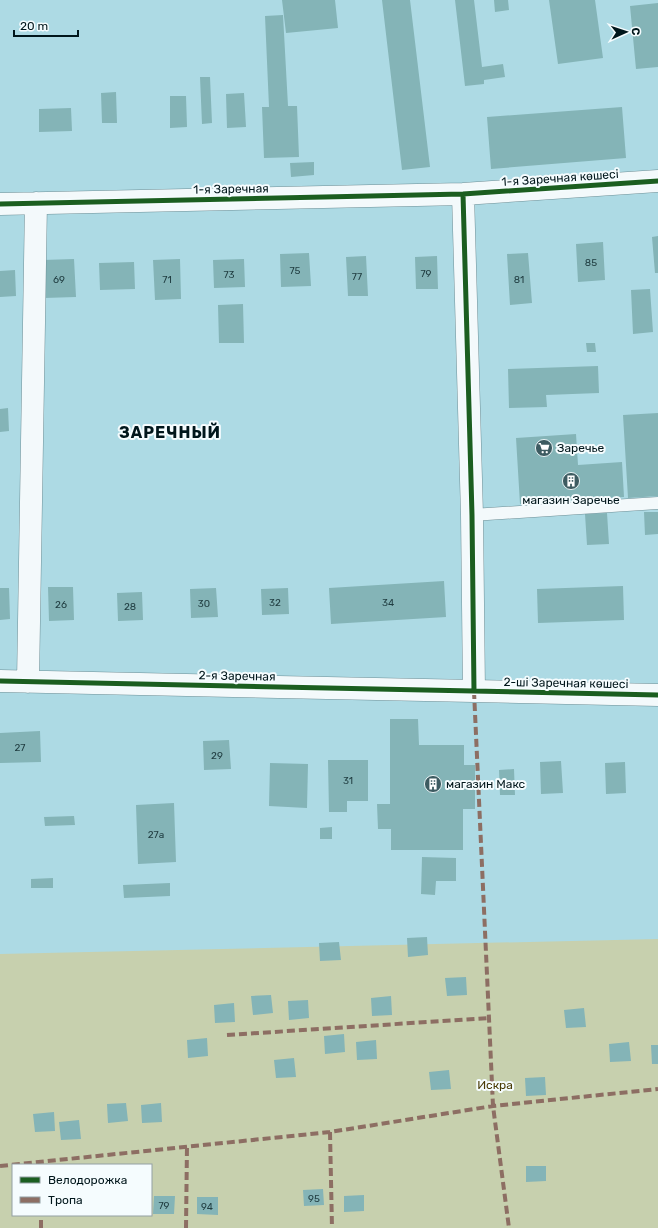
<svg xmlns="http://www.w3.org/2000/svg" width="658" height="1228" viewBox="0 0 658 1228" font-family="Rubik,sans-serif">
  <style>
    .green { fill: #c7d0ae; fill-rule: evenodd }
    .building { fill: #84b4b7 }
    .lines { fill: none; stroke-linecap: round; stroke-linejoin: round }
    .service-casing { stroke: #6e8f96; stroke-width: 13 }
    .minor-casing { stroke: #6e8f96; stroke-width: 23 }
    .service { stroke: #f3f9fb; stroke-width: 12 }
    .minor { stroke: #f3f9fb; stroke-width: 22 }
    .quiet { stroke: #8d6e63; stroke-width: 4; stroke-dasharray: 8 4; stroke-linecap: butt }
    .cycleway-casing { stroke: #f5fcfe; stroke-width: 8 }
    .cycleway { stroke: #1b5e20; stroke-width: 5 }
    .labels { text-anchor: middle; stroke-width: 4; stroke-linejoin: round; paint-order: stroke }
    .number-label { font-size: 10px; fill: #213e42 }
    .street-label { font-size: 12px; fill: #00161b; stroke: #f5fcfe }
    .poi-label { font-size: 12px; fill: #00161b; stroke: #f5fcfe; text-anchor: start }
    .park-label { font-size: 12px; fill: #493b05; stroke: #f5fcfe }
    .district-label { font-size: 16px; font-weight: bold; letter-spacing: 1px; fill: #00161b; stroke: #f5fcfe }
  </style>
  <rect width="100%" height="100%" fill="#addae4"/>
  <path class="green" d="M658,939V1228H0V954ZM13,1165H151V1215H13Z"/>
  <path class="building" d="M282,0H335L338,28L286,33Z
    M382,0H410L430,167L402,170Z
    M455,0H474L482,67L503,64L505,77L484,80V84L465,86Z
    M494,0H508L509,10L495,12Z
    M549,0H595L603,58L558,64Z
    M658,3V67L636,69L630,6Z
    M283,15L288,106H297L299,157L264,158L262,107H269L265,16Z
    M200,77H210L212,123L202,124Z
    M116,92L117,123H102L101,93Z
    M244,93L246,127L227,128L226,94Z
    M170,96H186L187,127L170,128Z
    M622,107L626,158L491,169L487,117Z
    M71,108L72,131L39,132V109Z
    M314,162V175L291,177L290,163Z
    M658,236V273H655L652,237Z
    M603,242L605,280L578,282L576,244Z
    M309,253L311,286L281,287L280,254Z
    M528,253L532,303L510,305L507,254Z
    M366,256L368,296H348L346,257Z
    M437,256L438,289H416L415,257Z
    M74,259L76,297L44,298L43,260Z
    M180,259L181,299L155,300L153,260Z
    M244,259L245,287L214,288L213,260Z
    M134,262L135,289L100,290L99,263Z
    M15,270L16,296L0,297V271Z
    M650,289L653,332L633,334L631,290Z
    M243,304L244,343H219L218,305Z
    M586,343H595L596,352H587Z
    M598,366L599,393L546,395L547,407L509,408L508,369Z
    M8,408L9,431L0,432V409Z
    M658,413V496L628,498L623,415Z
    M576,434L578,465L622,462L624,497L520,504L516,438Z
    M644,512H658V534L645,535Z
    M607,513L609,544L587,545L585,514Z
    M444,581L446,617L331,624L329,588Z
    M623,586L624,620L538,623L537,589Z
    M48,587H73L74,620L49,621Z
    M0,588H9L10,619L0,620Z
    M216,588L218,617L191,618L190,589Z
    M288,588L289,614L262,615L261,589Z
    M142,592L143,620L118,621L117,593Z
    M390,719H418L419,745H464V765H475V809H463V850H391V829H378L377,804H390Z
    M40,731L41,762L0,763V733Z
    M229,740L231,769L204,770L203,741Z
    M328,760H368V801H347V812H329Z
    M561,761L563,793L541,794L540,762Z
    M625,762L626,793L606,794L605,763Z
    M270,763L308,764L307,808L269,806Z
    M514,769L515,795H500L499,770Z
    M174,803L176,862L138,864L136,805Z
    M74,816L75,825L45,826L44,817Z
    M332,827V839H320V828Z
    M422,857L456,858V881H436L435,895L421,894Z
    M53,878V888H31V879Z
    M170,883V896L124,898L123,885Z
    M427,937L428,955L408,957L407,938Z
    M339,942L341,960L320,961L319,943Z
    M466,977L467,995L447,996L445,978Z
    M271,995L273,1013L253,1015L251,996Z
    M391,996L392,1015L372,1016L371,998Z
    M308,1000L309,1018L289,1020L288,1001Z
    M234,1003L235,1022L215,1023L214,1005Z
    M584,1008L586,1027L566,1028L564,1010Z
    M344,1034L345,1052L325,1054L324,1036Z
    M207,1038L208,1056L188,1058L187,1040Z
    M376,1040L377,1059L357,1060L356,1042Z
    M629,1042L631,1061L610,1062L609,1044Z
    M651,1045H658V1064H652Z
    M294,1058L296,1077L276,1078L274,1060Z
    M449,1070L451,1089L431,1090L429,1072Z
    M545,1077L546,1095L526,1096L525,1078Z
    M126,1103L128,1121L108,1123L107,1104Z
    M161,1103L162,1122L142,1123L141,1105Z
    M54,1112L55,1131L35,1132L33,1114Z
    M79,1120L81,1139L61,1140L59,1122Z
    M526,1166H546V1181L526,1182Z
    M323,1189L324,1205L304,1206L303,1190Z
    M364,1195V1211L344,1212V1196Z
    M154,1196H175L174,1214H153Z
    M197,1197H218V1215L197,1214Z"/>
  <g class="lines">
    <g class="service-casing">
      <path id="service" d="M472,515L658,503"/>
    </g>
    <g class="minor-casing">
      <path id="minor" d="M463,194L472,515L474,691
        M0,204L463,194L658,181
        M0,681L658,695
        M28,682L36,203"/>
    </g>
    <use href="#service" class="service"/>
    <use href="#minor" class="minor"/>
    <path class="quiet" d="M474,691L493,1106L509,1228
      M227,1035L489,1018
      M330,1132L332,1228
      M0,1166L330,1132L493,1106L658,1089
      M41,1228V1215
      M186,1228L187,1146"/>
    <g class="cycleway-casing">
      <path id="cycleway" d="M463,194L472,515L474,691
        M0,204L463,194L658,181
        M0,681L658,695"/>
    </g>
    <use href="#cycleway" class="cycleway"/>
  </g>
  <defs>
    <g id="supermarket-disc" transform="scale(0.9)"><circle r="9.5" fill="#3d5b61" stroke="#f5fcfe"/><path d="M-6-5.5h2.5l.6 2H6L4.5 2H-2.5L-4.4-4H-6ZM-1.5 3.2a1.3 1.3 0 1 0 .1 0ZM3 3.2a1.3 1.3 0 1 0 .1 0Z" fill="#fff"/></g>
    <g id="building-disc" transform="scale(0.9)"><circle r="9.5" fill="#3d5b61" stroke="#f5fcfe"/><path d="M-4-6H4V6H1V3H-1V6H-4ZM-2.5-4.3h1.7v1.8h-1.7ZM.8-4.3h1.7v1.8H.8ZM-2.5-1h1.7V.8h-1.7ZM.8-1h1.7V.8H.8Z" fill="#fff"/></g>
  </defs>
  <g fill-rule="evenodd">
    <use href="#supermarket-disc" x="544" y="448"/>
    <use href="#building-disc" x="571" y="481"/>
    <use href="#building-disc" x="433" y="784"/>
  </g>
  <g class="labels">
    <g class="number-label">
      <text x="591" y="266">85</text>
      <text x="295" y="274">75</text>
      <text x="426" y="277">79</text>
      <text x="229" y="278">73</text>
      <text x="357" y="280">77</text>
      <text x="59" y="283">69</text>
      <text x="167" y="283">71</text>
      <text x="519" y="283">81</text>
      <text x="275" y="606">32</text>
      <text x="388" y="606">34</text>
      <text x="204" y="607">30</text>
      <text x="61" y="608">26</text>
      <text x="130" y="610">28</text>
      <text x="20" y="751">27</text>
      <text x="217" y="759">29</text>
      <text x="348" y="784">31</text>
      <text x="156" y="838">27а</text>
      <text x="314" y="1202">95</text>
      <text x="164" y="1209">79</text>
      <text x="207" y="1210">94</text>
    </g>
    <g class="street-label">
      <text transform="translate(560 178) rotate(-4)" y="4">1-я Заречная көшесі</text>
      <text transform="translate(231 189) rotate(-1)" y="4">1-я Заречная</text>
      <text transform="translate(237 676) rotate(1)" y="4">2-я Заречная</text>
      <text transform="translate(566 683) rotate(1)" y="4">2-ші Заречная көшесі</text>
    </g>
    <g class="poi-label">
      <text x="557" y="452">Заречье</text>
      <text x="571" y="504" text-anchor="middle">магазин Заречье</text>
      <text x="446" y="788">магазин Макс</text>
    </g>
    <g class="park-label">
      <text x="495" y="1089">Искра</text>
    </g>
    <g class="district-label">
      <text x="170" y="438">ЗАРЕЧНЫЙ</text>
    </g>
  </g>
  <rect x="12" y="1164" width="140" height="52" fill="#f5fcfe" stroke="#93a0a3"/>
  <rect x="20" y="1177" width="20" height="6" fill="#1b5e20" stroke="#93a0a3"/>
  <text x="48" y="1184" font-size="12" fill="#00161b">Велодорожка</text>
  <rect x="20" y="1197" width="20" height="6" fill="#8d6e63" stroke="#93a0a3"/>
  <text x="48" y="1204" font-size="12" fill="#00161b">Тропа</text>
  <g transform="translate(626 32) rotate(87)" stroke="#f5fcfe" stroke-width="3" paint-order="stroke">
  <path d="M0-3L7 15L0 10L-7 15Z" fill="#00161b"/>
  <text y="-6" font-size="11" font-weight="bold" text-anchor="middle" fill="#00161b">С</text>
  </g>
  <path d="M14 30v6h64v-6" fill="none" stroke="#00161b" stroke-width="2"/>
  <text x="20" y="30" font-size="12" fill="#00161b" stroke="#f5fcfe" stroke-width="3" paint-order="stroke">20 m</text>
</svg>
